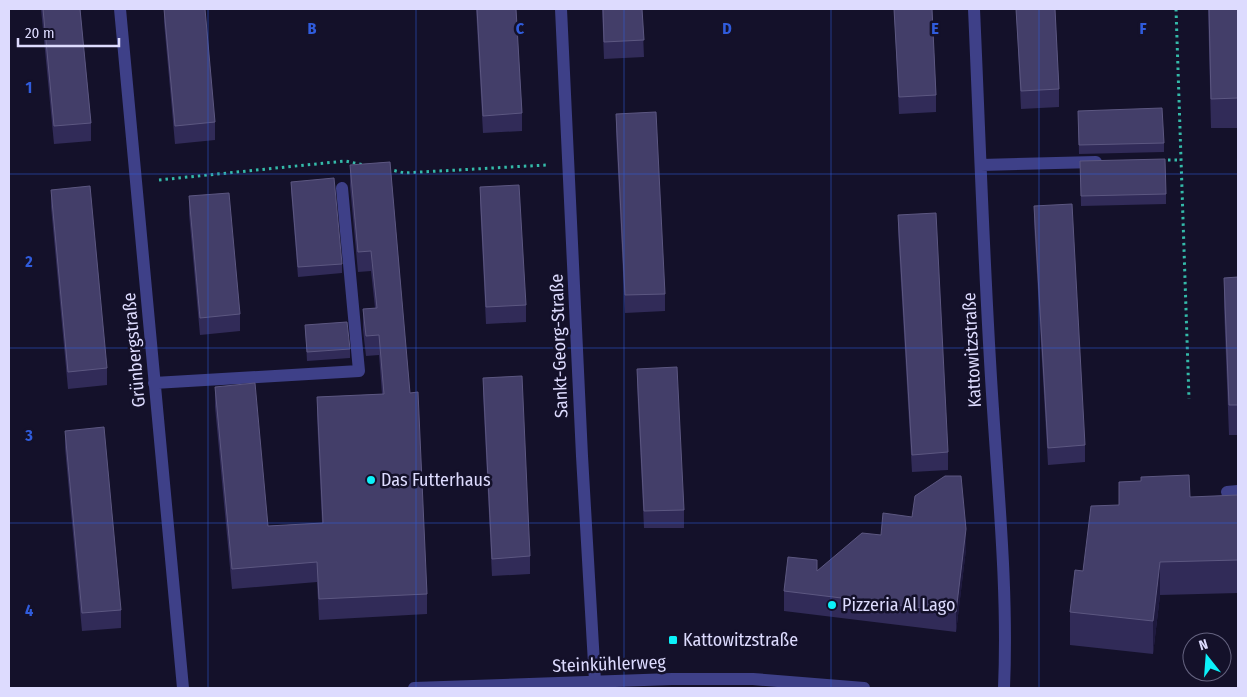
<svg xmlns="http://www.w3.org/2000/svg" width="1247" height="697" viewBox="0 0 1247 697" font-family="'Fira Sans Condensed',sans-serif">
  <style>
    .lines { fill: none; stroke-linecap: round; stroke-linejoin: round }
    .path { stroke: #34baa9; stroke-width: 3; stroke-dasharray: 2.5 4; stroke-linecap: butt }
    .minor { stroke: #3e4088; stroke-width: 12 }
    .wall { fill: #312b58 }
    .shaded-wall { fill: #1e193e }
    .building { fill: #433e69; stroke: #5c5781 }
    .grid { fill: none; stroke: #305cdc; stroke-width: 1; stroke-opacity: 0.55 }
    .poi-dot { fill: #0cf1f9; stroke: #14112a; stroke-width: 2 }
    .labels { text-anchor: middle; stroke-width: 5; stroke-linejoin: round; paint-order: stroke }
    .street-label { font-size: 18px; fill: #dddbfe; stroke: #14112a }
    .poi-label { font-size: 18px; fill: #dddbfe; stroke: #14112a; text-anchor: start }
    .grid-label { font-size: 16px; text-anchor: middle; font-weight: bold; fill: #305cdc; stroke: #14112a; stroke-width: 5; stroke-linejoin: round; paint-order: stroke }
  </style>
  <rect width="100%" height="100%" fill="#14112a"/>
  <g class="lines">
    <path class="path" d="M1176,9L1189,399
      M1168,160H1181
      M388,169L404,173L546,165
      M159,180L345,161L364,165"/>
    <path class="minor" d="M120,9L183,688
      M561,9L582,456L595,681
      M974,9C980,142 984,276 993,409C999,502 1008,595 1004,688
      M981,165L1096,162
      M154,383L359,371L342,188
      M1227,492L1238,491
      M414,688L672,679H753L864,688"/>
  </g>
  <path class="wall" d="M41,9H80L91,123V141L54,144Z
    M164,9L215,122V140L175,144L164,22Z
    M476,9H516L522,113V131L483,133Z
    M602,9H642L644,57L604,59Z
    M894,9H932L936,95V112L899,114Z
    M1016,9H1055L1059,89V107L1021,109Z
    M1208,9H1238V128H1211Z
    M1078,111L1164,143V152L1079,154Z
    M616,114L665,294V311L625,313L616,132Z
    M1080,161L1166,194V204L1081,206Z
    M390,162L427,594V614L319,620L317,582L232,589L215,407V387L268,526L322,523L317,417V397L382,394L379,355L366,356L363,330V309L375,308L371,271L358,272L350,186V165Z
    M291,182L342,264V273L298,277L291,191Z
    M480,187L526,305V322L486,324L480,204Z
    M51,190L107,368V385L68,389L51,207Z
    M189,196L240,314V331L200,335L189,214Z
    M1034,206L1085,445V462L1048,465L1034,223Z
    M898,215L948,452V470L912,472L898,232Z
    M1238,277V435H1229L1224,307V278Z
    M305,325L350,349V358L307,361Z
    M637,369L684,510V528H644L637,386Z
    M483,378L530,556V574L492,576L483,395Z
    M65,431L121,610V628L82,631L65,448Z
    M1119,482L1190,497L1238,495V593L1160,595L1153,654L1070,645V612L1083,571L1119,505Z
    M966,549L956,632L784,611V591L817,571Z"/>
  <path class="shaded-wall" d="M966,529V549L956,632V612Z
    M1160,562V595L1153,654V621Z"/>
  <path class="building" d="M43,9H80L91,123L54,126Z
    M164,9H205L215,122L175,126Z
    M477,9H516L522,113L483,116Z
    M603,9H642L644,40L604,42Z
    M894,9H932L936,95L899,97Z
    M1016,9H1055L1059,89L1021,91Z
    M1209,9H1238V98L1211,99Z
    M1162,108L1164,143L1079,145L1078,111Z
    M656,112L665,294L625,295L616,114Z
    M1165,159L1166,194L1081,196L1080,161Z
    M390,162L410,393L418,392L427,594L319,599L317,562L232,569L215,387L255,383L268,526L323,523L317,397L384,394L379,335L366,336L363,309L377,308L371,251L358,252L350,165Z
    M334,178L342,264L298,267L291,182Z
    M519,185L526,305L486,307L480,187Z
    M90,186L107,368L68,372L51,190Z
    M229,193L240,314L200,318L189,196Z
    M1072,204L1085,445L1048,448L1034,206Z
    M936,213L948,452L912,455L898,215Z
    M1238,277V405H1229L1224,278Z
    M347,322L350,349L307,352L305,325Z
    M677,367L684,510L644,511L637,369Z
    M522,376L530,556L492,559L483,378Z
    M104,427L121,610L82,613L65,431Z
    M1189,475L1190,497L1238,495V560L1160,562L1153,621L1070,612L1075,570L1083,571L1091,506L1119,505V482L1141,481V477Z
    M945,476H961L966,529L956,612L784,591L788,557L817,560V571L862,533L881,535L883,513L912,517L915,496Z"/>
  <path class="grid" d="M208,9V688M416,9V688M624,9V688M831,9V688M1039,9V688M9,174H1238M9,348H1238M9,523H1238"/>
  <g class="poi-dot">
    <circle cx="371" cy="480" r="5"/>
    <circle cx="832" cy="605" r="5"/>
    <rect x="668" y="635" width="10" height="10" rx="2.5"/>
  </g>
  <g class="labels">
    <g class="street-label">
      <text transform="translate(559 346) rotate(-92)" y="6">Sankt-Georg-Straße</text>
      <text transform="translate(134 350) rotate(-95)" y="6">Grünbergstraße</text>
      <text transform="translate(972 350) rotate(-93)" y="6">Kattowitzstraße</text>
      <text transform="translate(609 664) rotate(-2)" y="6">Steinkühlerweg</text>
    </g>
    <g class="poi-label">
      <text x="381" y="486">Das Futterhaus</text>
      <text x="842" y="611">Pizzeria Al Lago</text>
      <text x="683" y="646">Kattowitzstraße</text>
    </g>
  </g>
  <g class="grid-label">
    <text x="312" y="34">B</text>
    <text x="520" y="34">C</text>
    <text x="727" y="34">D</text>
    <text x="935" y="34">E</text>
    <text x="1143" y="34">F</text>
    <text x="29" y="93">1</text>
    <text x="29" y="267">2</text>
    <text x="29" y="441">3</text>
    <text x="29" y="616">4</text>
  </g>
  <rect width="1247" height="697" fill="none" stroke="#dddbfe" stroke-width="20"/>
  <g transform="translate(1207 657) rotate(343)"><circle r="24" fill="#14112a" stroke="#64627f"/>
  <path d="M0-4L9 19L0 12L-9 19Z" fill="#0cf1f9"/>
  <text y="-8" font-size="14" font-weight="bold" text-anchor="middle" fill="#dddbfe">N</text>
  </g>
  <path d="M18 38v8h101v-8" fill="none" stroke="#dddbfe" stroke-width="2.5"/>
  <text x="25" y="38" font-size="15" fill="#dddbfe" stroke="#14112a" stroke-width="4" paint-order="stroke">20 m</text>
</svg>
